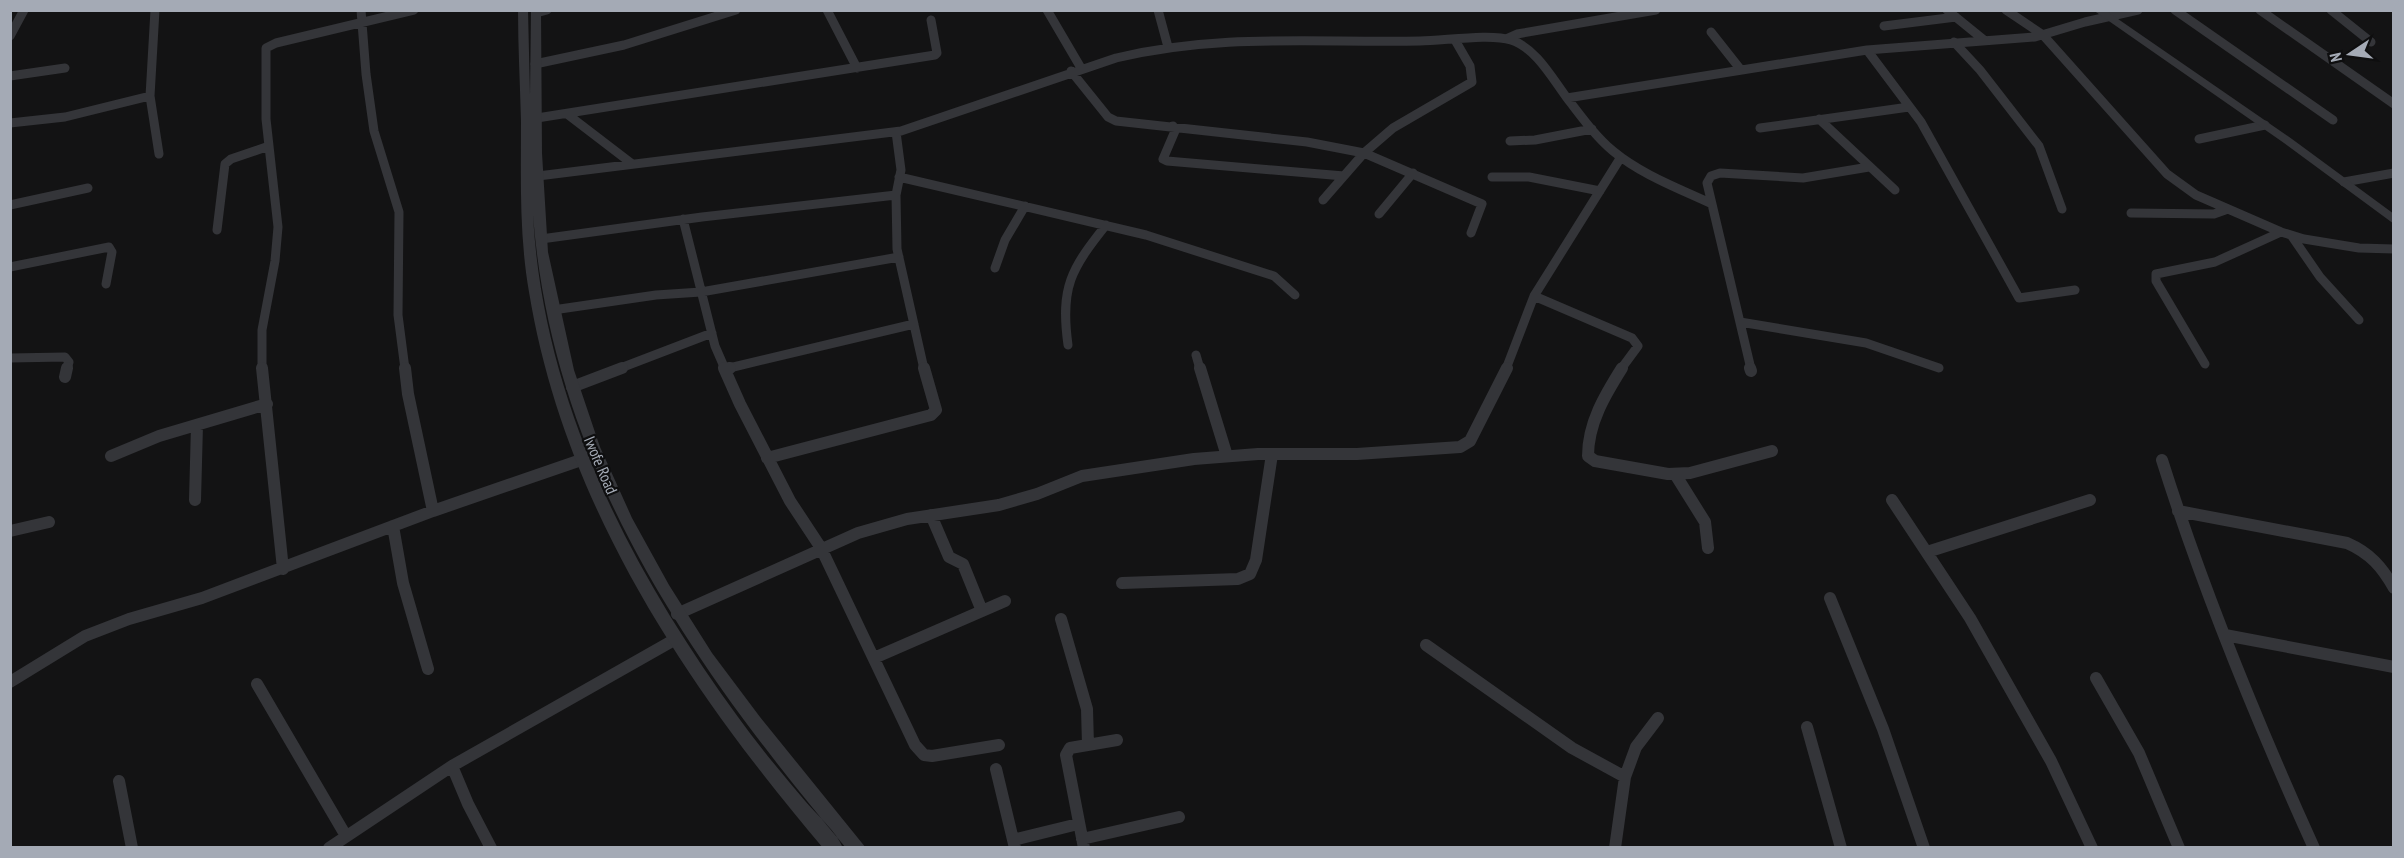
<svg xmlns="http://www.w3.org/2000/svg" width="2404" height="858" viewBox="0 0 2404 858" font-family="'PT Sans Narrow',sans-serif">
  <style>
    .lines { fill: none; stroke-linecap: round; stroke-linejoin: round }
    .minor-far1 { stroke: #343539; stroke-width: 9 }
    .minor { stroke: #343539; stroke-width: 12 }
    .tertiary { fill: #343539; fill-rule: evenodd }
    .labels { text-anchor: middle; stroke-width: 4.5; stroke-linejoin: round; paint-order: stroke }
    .street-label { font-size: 16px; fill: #a4aab5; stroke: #0e0e0f }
  </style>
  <rect width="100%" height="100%" fill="#131314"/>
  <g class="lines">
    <path class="minor-far1" d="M155,10L150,96L159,154
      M361,10L366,74L374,131L399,212L398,315L405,369
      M827,10L857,68
      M1047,10L1081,68
      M1158,10L1168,47
      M1947,10L1984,40
      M2006,10L2043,35L2167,174L2196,195L2281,232L2304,239L2359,248L2394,249
      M2175,10L2333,120
      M2260,10L2394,104
      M2331,10L2371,42
      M536,13L547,10
      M1884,26L1956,17
      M1711,32L1741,70
      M10,36L24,10
      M1508,38L1517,34L1656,10
      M1954,42L1980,70L2039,146L2062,209
      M1867,50L1921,122L2019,298L2075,290
      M535,64L624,45L736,10
      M1071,71L1108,117L1116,121L1307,142L1364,153L1482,204L1471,233
      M10,76L65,68
      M1567,98C1581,116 1595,136 1613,151C1642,175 1678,188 1712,204
      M567,114L631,163
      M537,118L935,55L937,53L931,20
      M1819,119L1895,190
      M10,123L65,117L150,96
      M1173,126L1175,131L1163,159L1167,161L1344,176
      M1760,128L1909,107
      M896,132L901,170L896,195L897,249L924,369
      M2199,139L2265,125
      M1510,141L1535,140L1592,129
      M538,176L901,131L1116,58C1219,33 1315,43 1420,41C1443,41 1490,33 1511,40C1536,48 1552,78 1567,98L1867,50L2035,37L2085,22L2138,10
      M899,177L1146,235L1274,276L1295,295
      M1492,177H1529L1600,191
      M2344,182L2394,173
      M1323,200L1364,153L1393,128L1472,82L1470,66L1455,40
      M10,205L88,188
      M2131,213L2214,214L2228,209
      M1379,214L1413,173
      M683,219L715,346L725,369
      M217,230L225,164L231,159L269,146
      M2291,235L2320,277L2359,320
      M541,239L702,217L896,195
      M10,267L109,247L112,252L106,284
      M995,268L1005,240L1025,206
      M1534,296L1632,338L1638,346L1621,369
      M553,310L656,295L701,292L899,257
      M1740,322L1866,343L1939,368
      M1068,345C1060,287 1071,269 1106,225
      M1196,355L1200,369
      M10,358L65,357L69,362L67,369
      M2205,364L2156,281V274L2215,262L2281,232
      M262,369V330L275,261L278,227L266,119V48L276,43L414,10
      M618,369L712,333
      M725,369L914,324
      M1506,369L1534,296L1621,157
      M1751,369L1707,183L1711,176L1720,173L1803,178L1869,167"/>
    <path class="minor" d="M262,368L283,569
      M405,368L408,394L433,511
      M724,368L740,404L790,501L821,548L915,745L924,755L932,756L999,745
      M1200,368L1227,456
      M1622,368C1605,395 1588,423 1588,456L1595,461L1668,474L1690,473L1772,451
      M1750,368L1751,371
      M725,369L730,368
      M65,377L67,368
      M572,387L622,368
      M111,456L159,436L267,404
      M767,458L931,415L936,410L924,368
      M2162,460C2204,593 2257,722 2314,848
      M1675,474L1705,522L1708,548
      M195,500L197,425
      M1892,500L1970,618L2051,761L2092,848
      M2178,511L2347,543C2370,553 2382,567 2394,588
      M931,515L949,557L963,564L982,611
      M393,526L403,583L428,669
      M10,531L49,522
      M1927,552L2090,500
      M1122,583L1238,579L1250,574L1256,560L1272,454
      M1830,598L1883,729L1924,848
      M677,614L858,533L907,519L999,505L1037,494L1082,476L1194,459L1258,454H1357L1460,447L1470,441L1507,368
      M1061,619L1087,709L1088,745
      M2225,635L2394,667
      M1426,645L1572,748L1625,777
      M874,658L1005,601
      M2096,678L2139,753L2179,848
      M10,682L85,636L129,619L202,598L433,511L581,460
      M257,684L346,836
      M1807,727L1841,848
      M452,766L468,804L491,848
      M996,769L1015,848
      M119,781L132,848
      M1082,839L1179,817
      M1013,840L1078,824
      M329,848L452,766L674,640
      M1084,848L1066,755L1070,748L1117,740
      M1615,848L1625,777L1636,747L1658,718"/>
    <path class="tertiary" d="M518,10H528L530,95L531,10H541L542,153L548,252L574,370L600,447L632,518L669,585L712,653L760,717L866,848H846C690,663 552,465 533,215C543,401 630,569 738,717C759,746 783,775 806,802C818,816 836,831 843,848H823C686,686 564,505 529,292C519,235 521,178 521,121C520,84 518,47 518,10Z
      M2093,10H2105L2292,139L2394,214V224L2284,143Z"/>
  </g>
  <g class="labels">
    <g class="street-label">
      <text transform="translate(601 465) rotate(67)" y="6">Iwofe Road</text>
    </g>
  </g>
  <rect width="2404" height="858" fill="none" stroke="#a4aab5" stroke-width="24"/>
  <g transform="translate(2350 54) rotate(257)" stroke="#0e0e0f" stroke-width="4.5" paint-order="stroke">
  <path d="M0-4.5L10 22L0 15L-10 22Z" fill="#a4aab5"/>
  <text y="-9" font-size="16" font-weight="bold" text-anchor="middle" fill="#a4aab5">N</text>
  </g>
</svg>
